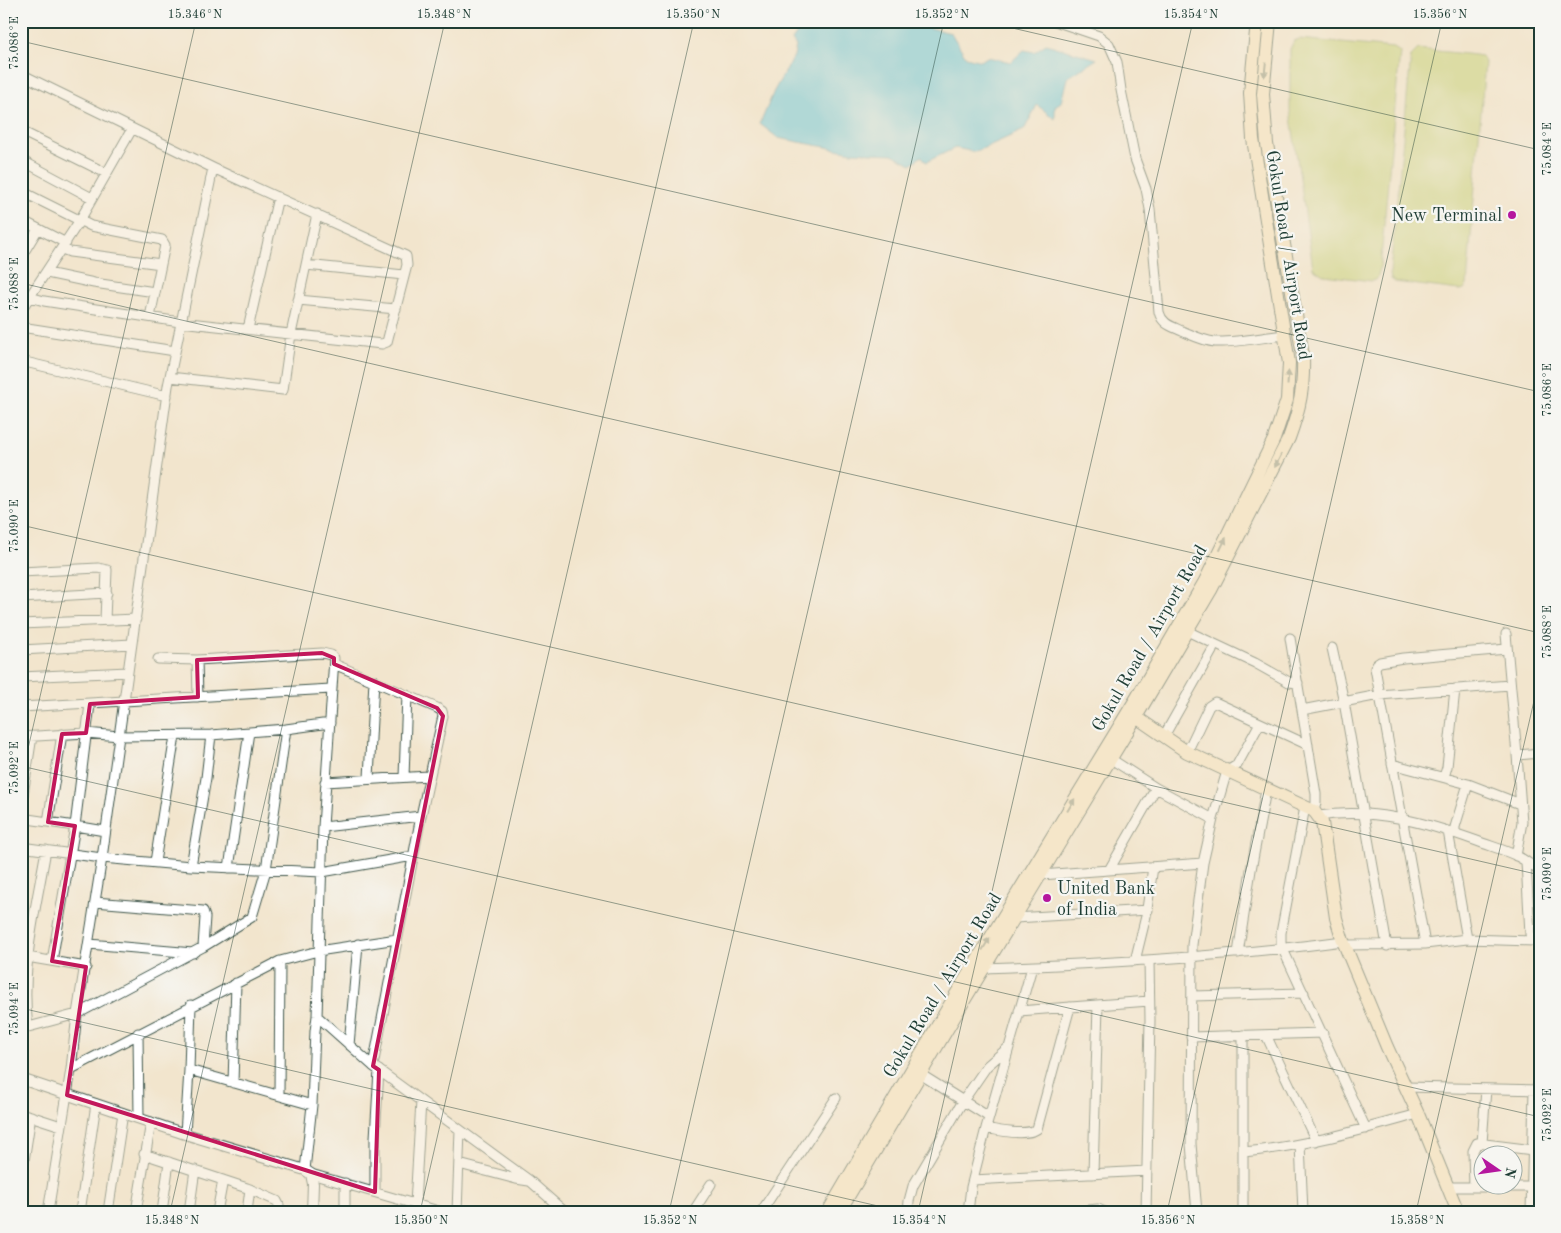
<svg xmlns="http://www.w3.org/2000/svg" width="1561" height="1233" viewBox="0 0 1561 1233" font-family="'Old Standard TT',serif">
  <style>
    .green { fill: #c1d072; stroke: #708653 }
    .water { fill: #63c7e0; stroke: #41828a }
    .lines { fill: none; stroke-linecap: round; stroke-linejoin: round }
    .minor-casing { stroke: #3f564b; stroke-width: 11 }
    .tertiary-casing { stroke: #3f564b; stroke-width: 12 }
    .secondary-casing { stroke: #3f564b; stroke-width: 14 }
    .minor { stroke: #fff; stroke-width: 9 }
    .tertiary { stroke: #fff; stroke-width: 10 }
    .secondary { stroke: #f9e7c3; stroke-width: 12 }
    .oneway { fill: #8c927c }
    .marked { fill: none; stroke: #c2185b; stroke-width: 4; stroke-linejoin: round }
    .ticks { fill: none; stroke: #1f3d34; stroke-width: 1; stroke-opacity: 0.45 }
    .poi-dot { fill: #b5179e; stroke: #f6f6f2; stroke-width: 2 }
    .labels { text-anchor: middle; stroke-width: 4.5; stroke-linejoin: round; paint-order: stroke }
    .poi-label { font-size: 18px; fill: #1f3d34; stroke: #f6f6f2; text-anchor: end }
    .street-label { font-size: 18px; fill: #1f3d34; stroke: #f6f6f2 }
    .neatline { fill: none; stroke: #1f3d34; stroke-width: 2 }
    .ticks-label { font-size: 12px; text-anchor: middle; fill: #1f3d34 }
  </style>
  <rect width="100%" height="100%" fill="#f6f6f2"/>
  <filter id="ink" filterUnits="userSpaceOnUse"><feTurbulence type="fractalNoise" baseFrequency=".02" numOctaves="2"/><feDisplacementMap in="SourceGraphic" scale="10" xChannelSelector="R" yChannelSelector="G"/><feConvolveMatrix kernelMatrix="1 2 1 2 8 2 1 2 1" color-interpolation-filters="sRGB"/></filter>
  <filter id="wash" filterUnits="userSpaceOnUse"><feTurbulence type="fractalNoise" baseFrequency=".0096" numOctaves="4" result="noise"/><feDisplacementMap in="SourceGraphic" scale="20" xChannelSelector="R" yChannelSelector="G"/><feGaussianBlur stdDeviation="1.12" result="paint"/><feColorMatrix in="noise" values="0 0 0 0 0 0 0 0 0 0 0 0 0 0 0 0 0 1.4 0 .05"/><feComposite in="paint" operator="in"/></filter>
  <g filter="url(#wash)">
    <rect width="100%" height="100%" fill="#f2e5cd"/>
    <path class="green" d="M1299,39L1394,48L1400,52L1380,269L1377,279L1372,281L1323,275L1313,268L1290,110V49L1294,41Z
      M1418,49L1476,55L1481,56L1485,62L1467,285L1464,289L1459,290L1395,282L1391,279L1390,273L1411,56Z"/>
    <path class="water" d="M805,21H902L951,33L966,57L981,61L987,57L1011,62L1024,50L1034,52L1046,44L1097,59L1067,78L1061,102L1055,106V119L1037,105L1024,130L975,152L955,148L926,162L922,156L911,164L892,154L852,152L778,138L760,124L774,91L794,56L796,46L792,40Z"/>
  </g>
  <g filter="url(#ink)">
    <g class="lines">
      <g class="minor-casing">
        <path id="minor" d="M1055,21L1099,36L1109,44L1117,62L1121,90L1135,159L1146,189L1150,209L1159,312C1162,324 1171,326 1182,331C1192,335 1203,341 1215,342C1236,343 1264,337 1285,335
          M21,74L213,168L168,386L102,858L77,1014L71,1069L48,1212
          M21,131L106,173
          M21,160L92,198
          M21,191L91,226L162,240L165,245L150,317
          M21,220L66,243
          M62,249L70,252L161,264
          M21,257L38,229
          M306,265L404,275
          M47,273L94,283L155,292
          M30,297L44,301L180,322L382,344L387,342L407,265L406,256L213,168
          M298,300L396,309
          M21,310L80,220L132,129
          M21,327L175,351
          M248,329L278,197
          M21,361L167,396
          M170,377L283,390L291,334L317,214
          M21,572L98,568L107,570L105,620
          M21,598L107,593
          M21,624L136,619
          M1187,631L1255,663L1289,682L1298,683
          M1506,634L1517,755
          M1290,638L1316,794V803L1314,811
          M1332,648L1344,702L1387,946
          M21,650L132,644
          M158,659L197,660L322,653L331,655L334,658L323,827L317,1016L315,1031L312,1105L305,1170
          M197,660L198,697
          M334,664L437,708L442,711L443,716L421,816L373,1066
          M21,677L128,672
          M90,704L75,826L105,831
          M21,707L331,689
          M1302,710L1379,695L1510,685
          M1164,736L1212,651
          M21,737L86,733L119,736L211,735L286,729L330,723
          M1187,752L1209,706L1215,702L1308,745
          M1111,759L1156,788L1213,819
          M1392,764L1468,784L1520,804
          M404,777L407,695
          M1444,777L1447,767L1455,689
          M369,778L374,680
          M325,782L429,776
          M1305,807L1281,933V945L1366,1129
          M21,808L32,736
          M1319,816C1373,807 1427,823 1477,841C1490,846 1505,850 1517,856C1525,860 1532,866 1540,871
          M21,818L75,826L52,961
          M48,822L62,734
          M323,827L421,816
          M1448,831L1467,939
          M1455,833V827L1468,784
          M21,847L102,858L191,866L322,872L413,856
          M1516,856L1522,822L1517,755L1540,753
          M155,862L175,736
          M1526,862L1530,934L1532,938L1539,943
          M191,866L206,778L211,735
          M229,868L249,732
          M1109,870L1156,788
          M1041,875L1203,863
          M95,902L203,911L205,917L203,947
          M1015,918L1148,910
          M89,944L193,953
          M1425,944L1375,668L1377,664L1380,662L1403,658L1507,649
          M1345,945L1425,944L1467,939L1535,941
          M1238,953L1251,870L1266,790
          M21,956L86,967
          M1135,961L1146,916L1153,867
          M980,966L984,968C1104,964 1224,957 1343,941
          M1192,996L1304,993
          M1019,1011L1149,1001
          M317,1016L373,1066L530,1181L565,1212
          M28,1027C20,968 36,908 46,850
          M21,1029L77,1014L203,947L252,917L266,870L286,729
          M138,1033L139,1118
          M1243,1035V1212
          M1266,1035L1316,1141
          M1191,1037L1323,1033
          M349,1045L358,944
          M71,1069L280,961L318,951L397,939
          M189,1070L191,1005
          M920,1074L989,1117
          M233,1083L236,983
          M1406,1087L1540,1090
          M279,1095L280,961
          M21,1113L61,1126
          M986,1128C999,1131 1026,1136 1037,1129L1070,1007
          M185,1134L189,1070L312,1105
          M1482,1143L1486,1089
          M1300,1144L1303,1212
          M1243,1152C1303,1147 1360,1130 1418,1114
          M144,1154L247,1188L277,1201L279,1205V1212
          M459,1164L516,1179L529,1181
          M311,1174L442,1212
          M1093,1174L1098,1005
          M21,1180L31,1116
          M973,1180L1147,1171
          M1448,1187H1532
          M1474,1187L1473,1151L1477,1143L1533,1150
          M375,1192V1138L379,1070
          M415,1204L421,1101
          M80,1212L96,1104
          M108,1212L123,1113
          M136,1212L151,1122
          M162,1212L169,1162
          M189,1212L195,1170
          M217,1212L223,1180
          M247,1212L250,1189
          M345,1212V1183
          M457,1212L460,1130
          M693,1212L711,1184
          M761,1212L836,1098
          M908,1212L909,1201L913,1186L963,1101L987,1066L1009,1047
          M968,1212L971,1187L986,1128L1032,967
          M1068,1212L1098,1209L1105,1212
          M1146,1212L1150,1020L1149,960
          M1197,1212L1191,1144L1192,945L1203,863L1213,819L1227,771L1237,765L1260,723
          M1531,1212L1534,1090"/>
      </g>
      <g class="tertiary-casing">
        <path id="tertiary" d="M21,1079L185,1134L305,1170L311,1174L313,1184L312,1212"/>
      </g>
      <g class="secondary-casing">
        <path id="secondary" d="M1136,717L1187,752L1314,811L1322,822L1336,918L1343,941L1387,1047L1418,1114L1458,1212
          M828,1212L955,996L1136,699L1205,581L1274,439L1287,400L1289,363L1253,139L1250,93L1257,21
          M839,1212L962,1004L1136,717L1211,590L1289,438C1300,408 1304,388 1303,356L1267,144L1263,94L1270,21"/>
      </g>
      <use href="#minor" class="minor"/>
      <use href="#tertiary" class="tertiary"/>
      <use href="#secondary" class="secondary"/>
    </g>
    <defs><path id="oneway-solid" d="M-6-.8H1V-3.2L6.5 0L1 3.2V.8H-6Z" transform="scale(1.25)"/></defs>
    <g class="oneway">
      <use href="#oneway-solid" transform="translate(1265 70) rotate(96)"/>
      <use href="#oneway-solid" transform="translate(1288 378) rotate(-86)"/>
      <use href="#oneway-solid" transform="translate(1278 461) rotate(117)"/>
      <use href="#oneway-solid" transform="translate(1223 544) rotate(-64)"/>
      <use href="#oneway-solid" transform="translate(1071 805) rotate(-59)"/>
      <use href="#oneway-solid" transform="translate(986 944) rotate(-59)"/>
    </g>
  </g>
  <path d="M0 0H1561V1233H0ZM322,653L334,658V664L437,708L443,716L373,1066L379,1070L375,1192L67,1095L86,967L52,961L75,826L48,822L62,734L86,733L90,704L198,697L197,660Z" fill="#f2e5cd" fill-opacity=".55" fill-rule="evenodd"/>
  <path class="marked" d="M322,653L334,658V664L437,708L443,716L373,1066L379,1070L375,1192L67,1095L86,967L52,961L75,826L48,822L62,734L86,733L90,704L198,697L197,660Z"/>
  <path class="ticks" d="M982,21L1540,150M21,41L1540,392M21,283L1540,633M21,525L1540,875M21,766L1540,1117M21,779L196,21M21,1008L904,1212M170,1212L445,21M420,1212L694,21M669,1212L944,21M918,1212L1193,21M1167,1212L1442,21M1416,1212L1540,675"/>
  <g class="poi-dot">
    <circle cx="1512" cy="215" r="5"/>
    <circle cx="1047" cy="898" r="5"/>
  </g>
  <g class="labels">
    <g class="poi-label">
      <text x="1502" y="221">New Terminal</text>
      <text x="1057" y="894" text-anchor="start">United Bank<tspan x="1057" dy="21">of India</tspan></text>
    </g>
    <g class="street-label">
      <text transform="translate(1289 255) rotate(81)" y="6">Gokul Road / Airport Road</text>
      <text transform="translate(1149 638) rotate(-60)" y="6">Gokul Road / Airport Road</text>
      <text transform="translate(942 985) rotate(-59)" y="6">Gokul Road / Airport Road</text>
    </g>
  </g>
  <rect width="1561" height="1233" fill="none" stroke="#f6f6f2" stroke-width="55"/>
  <g transform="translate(1498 1170) rotate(103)"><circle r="24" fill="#f6f6f2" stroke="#a0aca6"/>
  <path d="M0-4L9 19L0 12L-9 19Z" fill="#b5179e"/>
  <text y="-8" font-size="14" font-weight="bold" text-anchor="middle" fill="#1f3d34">N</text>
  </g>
  <rect x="28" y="28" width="1506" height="1178" class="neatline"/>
  <g class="ticks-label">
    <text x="195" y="18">15.346°N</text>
    <text x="444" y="18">15.348°N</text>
    <text x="693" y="18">15.350°N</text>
    <text x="942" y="18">15.352°N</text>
    <text x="1191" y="18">15.354°N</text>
    <text x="1440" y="18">15.356°N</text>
    <text transform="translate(14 43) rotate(-90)" y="4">75.086°E</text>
    <text transform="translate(1547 149) rotate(-90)" y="4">75.084°E</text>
    <text transform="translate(14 284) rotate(-90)" y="4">75.088°E</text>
    <text transform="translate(1547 390) rotate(-90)" y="4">75.086°E</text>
    <text transform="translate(14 526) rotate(-90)" y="4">75.090°E</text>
    <text transform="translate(1547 632) rotate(-90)" y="4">75.088°E</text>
    <text transform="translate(14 768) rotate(-90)" y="4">75.092°E</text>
    <text transform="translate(1547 874) rotate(-90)" y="4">75.090°E</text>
    <text transform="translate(14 1009) rotate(-90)" y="4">75.094°E</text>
    <text transform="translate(1547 1115) rotate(-90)" y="4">75.092°E</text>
    <text x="172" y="1224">15.348°N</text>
    <text x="421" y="1224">15.350°N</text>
    <text x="670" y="1224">15.352°N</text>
    <text x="919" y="1224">15.354°N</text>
    <text x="1168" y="1224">15.356°N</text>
    <text x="1417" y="1224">15.358°N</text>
  </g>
</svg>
